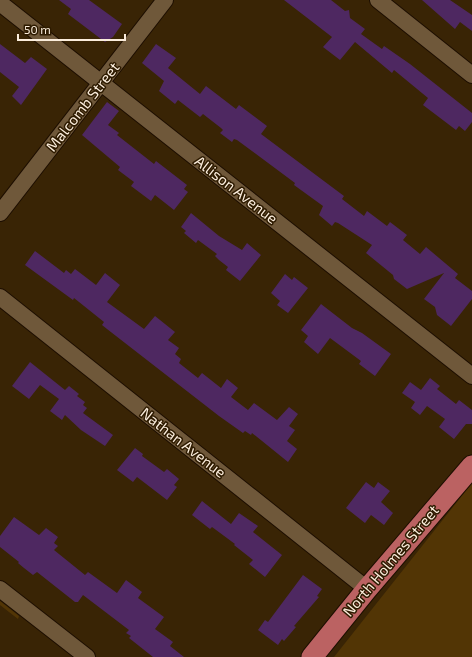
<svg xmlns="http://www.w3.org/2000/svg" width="472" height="657" viewBox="0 0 472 657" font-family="'Exo 2',sans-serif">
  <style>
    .green { fill: #523505 }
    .building { fill: #4e2861 }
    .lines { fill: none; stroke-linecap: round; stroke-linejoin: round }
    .minor-casing { stroke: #1d0e00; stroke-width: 18 }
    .major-casing { stroke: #1d0e00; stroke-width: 23 }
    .minor { stroke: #6f583a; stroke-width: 16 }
    .major { stroke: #bb6262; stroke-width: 21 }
    .labels { text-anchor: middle; stroke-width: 3; stroke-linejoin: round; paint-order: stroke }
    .street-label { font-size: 15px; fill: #fbeddc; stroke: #2e1b00 }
  </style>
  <rect width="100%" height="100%" fill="#392405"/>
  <path class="green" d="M472,483V657H334Z
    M0,601L19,616L18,619L0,605Z"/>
  <path class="building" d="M59,0H89L122,24L113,37L105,42L68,14L71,9Z
    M284,0H331L345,11L349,10L350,18L365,29L361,34L382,49L384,46L410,64L472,113V122L465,131L459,126L456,130L423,105L428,98L394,70L392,73L355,42L340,60L323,47L332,37Z
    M422,0H450L472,15V31L460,22L455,29Z
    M0,44L25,63L31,57L47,69L21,105L12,96L19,87L0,72Z
    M156,44L176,58L168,68L200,94L206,86L236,109L239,105L267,126L261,134L344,196L342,199L364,216L367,211L387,226L390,222L407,235L403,240L420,254L426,247L458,274L455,278L472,291V299L451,326L437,315L435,307L424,299L444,273L407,289L394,279L393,275L366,253L372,245L338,223L335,222L332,226L319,215L323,206L294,185L295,183L237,140L234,139L232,142L220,133L223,130L221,128L203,114L200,117L178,100L175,104L159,91L164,81L142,63Z
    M107,102L119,111L108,125L119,133L117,135L154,164L156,161L187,185L184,189L188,192L174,210L155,195L151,201L131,186L134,182L118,170L120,167L82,135Z
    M191,213L219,236L242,250L247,243L261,255L240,281L226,270L228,267L219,260L215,256L217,254L198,240L196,243L184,233L186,231L181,227Z
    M35,251L64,273L66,270L71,274L75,269L96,285L105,273L120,285L107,302L144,329L155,316L175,332L168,340L179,348L175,354L181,359L179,363L198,378L202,373L221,388L227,379L238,388L231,397L248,410L254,403L277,420L289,407L298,414L289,426L295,430L287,441L297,449L288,462L252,433L251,435L245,431L243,433L219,416L107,329L102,325L104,322L74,298L73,300L25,265Z
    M285,274L292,280L294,277L308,288L288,313L277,305L280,301L271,293Z
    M321,304L352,328L362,333L391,354L375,376L359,364L361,361L330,338L318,354L304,342L308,336L301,330Z
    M30,362L65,390L69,386L79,394L77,396L85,402L83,405L87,408L83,413L113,435L105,446L81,430L65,415L62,420L50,411L59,399L40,385L29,399L12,386Z
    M430,378L440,386L437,389L456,404L459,400L472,410V424H466L454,439L439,427L445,419L427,406L420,415L411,408L415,402L402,393L410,382L421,390Z
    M135,448L143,454L142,456L164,472L167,469L179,479L174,485L177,487L167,500L137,477L133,482L117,470Z
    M366,482L374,488L378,482L390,491L381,502L393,513L384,525L371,515L365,523L346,508Z
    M202,501L231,524L239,513L258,526L253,532L282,555L265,577L249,564L253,560L234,545L235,544L212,527L210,529L192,515Z
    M14,517L39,535L46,528L58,537L54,543L58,546L54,550L85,575L88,572L117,593L126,580L142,592L138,598L164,617L155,629L173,642L170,646L184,657H153L129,638L131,636L126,633L129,630L83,595L78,602H75L37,572L33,575L24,568L18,563L19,562L0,547V536Z
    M303,575L322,589L317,596L319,597L294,626L296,627L284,641L282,639L278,645L258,630L265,620L268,622Z"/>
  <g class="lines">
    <g class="minor-casing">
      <path id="minor" d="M378,0L472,75
        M0,3L472,376
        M0,213L165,0
        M0,297L367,589
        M0,589L87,657"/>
    </g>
    <g class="major-casing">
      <path id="major" d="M312,657L367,589L472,466"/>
    </g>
    <use href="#minor" class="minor"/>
    <use href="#major" class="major"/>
  </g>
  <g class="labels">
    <g class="street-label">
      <text transform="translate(83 107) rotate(-52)" y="5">Malcomb Street</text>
      <text transform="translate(236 190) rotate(38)" y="5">Allison Avenue</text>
      <text transform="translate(183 443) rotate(38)" y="5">Nathan Avenue</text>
      <text transform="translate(391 561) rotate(-50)" y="5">North Holmes Street</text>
    </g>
  </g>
  <path d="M18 34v6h107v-6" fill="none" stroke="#fbeddc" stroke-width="2"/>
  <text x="24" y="34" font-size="12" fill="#fbeddc" stroke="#2e1b00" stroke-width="3" paint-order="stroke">50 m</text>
</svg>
